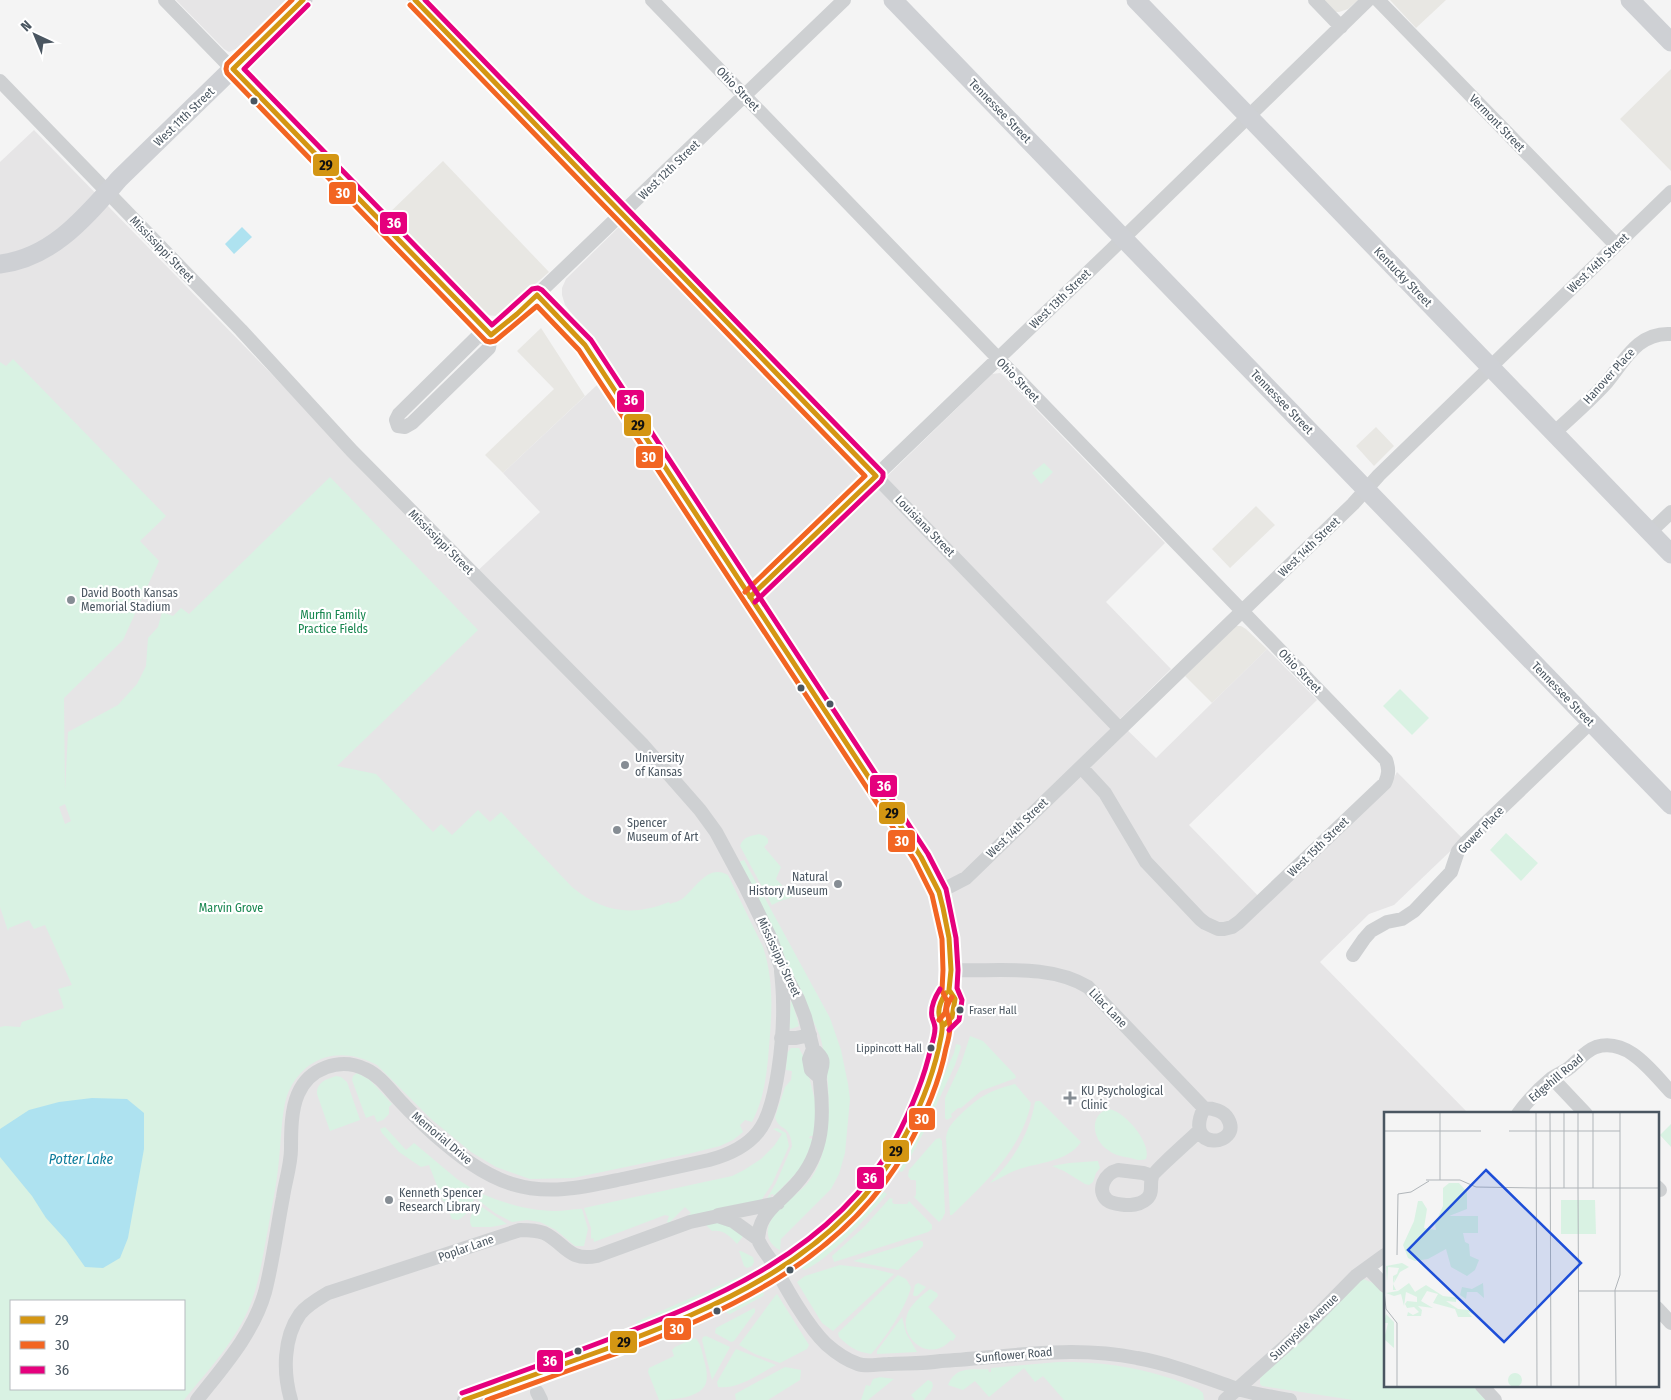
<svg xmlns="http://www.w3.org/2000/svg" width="1671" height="1400" viewBox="0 0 1671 1400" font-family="'Fira Sans Condensed',sans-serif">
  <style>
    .commercial { fill: #e8e7e3 }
    .education { fill: #e6e5e6; fill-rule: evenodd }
    .green { fill: #d9f2e3; fill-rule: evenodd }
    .water { fill: #aee2f0 }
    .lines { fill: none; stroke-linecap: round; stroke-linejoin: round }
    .street { stroke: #ced0d2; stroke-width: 14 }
    .secondary { stroke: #ced0d4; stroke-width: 19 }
    .bus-1-casing { stroke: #fff; stroke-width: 9 }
    .bus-2-casing { stroke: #fff; stroke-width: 9 }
    .bus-3-casing { stroke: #fff; stroke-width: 9 }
    .bus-1 { stroke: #d49613; stroke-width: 5 }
    .bus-2 { stroke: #f26522; stroke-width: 5 }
    .bus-3 { stroke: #e5007d; stroke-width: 5 }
    .bus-dot { fill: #4a5661; stroke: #fff; stroke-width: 2 }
    .poi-dot { fill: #868d94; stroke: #fff; stroke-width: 2 }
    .labels { text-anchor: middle; stroke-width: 4.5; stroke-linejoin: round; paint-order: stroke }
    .bus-label { font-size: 11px; fill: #4a5661; stroke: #fff; text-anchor: start }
    .street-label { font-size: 12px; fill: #4a5661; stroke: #fff }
    .poi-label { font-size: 12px; fill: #4a5661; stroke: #fff; text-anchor: start }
    .park-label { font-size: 12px; fill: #17864f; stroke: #fff }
    .water-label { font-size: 14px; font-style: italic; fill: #0c7c9b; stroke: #fff }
    .inset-road { fill: none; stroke: #b0b5b9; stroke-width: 1 }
    .view { fill: #1d4ed8; fill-opacity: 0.15; stroke: #1d4ed8; stroke-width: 2.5 }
    .inset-edge { fill: none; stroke: #4a5661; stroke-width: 2.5 }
    .line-badge { stroke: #fff; stroke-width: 2 }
    .badge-label { font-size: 14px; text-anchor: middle; font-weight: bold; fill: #fff }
    .pale-badge-label { font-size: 14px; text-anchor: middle; font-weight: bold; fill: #111 }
  </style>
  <rect width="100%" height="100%" fill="#f4f4f4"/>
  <path class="commercial" d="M1323,0H1358L1348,9L1339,12H1336Z
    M1390,0H1446L1416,28Z
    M1671,69V171L1620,119Z
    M443,161L549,272L505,311L497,316L485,315L477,311L384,218Z
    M541,328L585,396L503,473L485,455L554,389L517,351Z
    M1376,427L1394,446L1374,466L1356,446Z
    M1256,506L1275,525L1230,568L1212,549Z
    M1236,626H1241L1246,629L1267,649L1212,703L1185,676Z"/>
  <path class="education" d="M176,0H295L262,32L240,47L229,52L224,49Z
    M34,130L470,578L540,512L503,473L612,371L604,360L598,347L565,305L562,295V288L566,279L623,223L631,227L762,369L877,486L992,374L1000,373L1004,376L1165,543L1106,602L1171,669L1118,721L1156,758L1267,649L1317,700L1189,825L1265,903L1382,792L1394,778L1397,772L1463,839L1394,905L1369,914L1320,962L1469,1114H1385V1248L1373,1260L1385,1290V1386H1478L1491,1400H0V162ZM11,1301H184V1389H11Z"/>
  <path class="green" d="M13,359L166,516L140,541L159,561L123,640L64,698L65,791L68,732L118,705L137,684L146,666L148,638L158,627L162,612L173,616L181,608L189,614L330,477L478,630L337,766L376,774L433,832L441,824L452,835L478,810L490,822L501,812L572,887C602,912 632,917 669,902L670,904C674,902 678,902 682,899C695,889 708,863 728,875L763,947C774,980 772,1013 769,1047C767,1074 764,1099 752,1122L745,1120L740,1125L743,1132L733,1140L720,1146L688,1154L573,1178L530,1179L496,1167L471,1152L431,1119L377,1065C341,1046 305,1055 288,1093C281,1110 281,1149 278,1169C276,1189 271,1209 268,1229C263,1254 260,1279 251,1303C237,1340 208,1370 184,1400H0V1027L5,1026L20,1027L22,1022L64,1008L58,989L72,985L45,925L34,929L29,920L9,928L8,931L0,907V362L6,366ZM65,804L71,821L65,824L59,807ZM11,1301H184V1389H11Z
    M1044,463L1053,472L1041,484L1032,473Z
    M1400,689L1429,718L1412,735L1383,706Z
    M1506,833L1538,863L1521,881L1490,850Z
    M759,834L765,836L768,839V843L764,847L781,867L776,879L793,897L780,901L772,905L740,846C743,836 752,836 759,834Z
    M744,860L830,1018L841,1050L848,1084L850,1099L845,1153L839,1174L831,1189L781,1239L780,1250C771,1246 765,1236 769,1225C776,1206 798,1196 810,1180C835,1146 831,1075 820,1036L769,922L739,862Z
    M791,1001H792L799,1026L791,1029L789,1027Z
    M970,1036L983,1041L1015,1075L1016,1078L981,1091L961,1108H958L951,1114L952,1117L947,1120L945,1118V1098L961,1064Z
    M956,1044L960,1045L961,1047L955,1065L931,1116L928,1118L925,1116L954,1053Z
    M791,1048H799L805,1060L816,1105L814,1133L813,1136H810L809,1138L812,1139V1142L802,1167L776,1194L774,1196L773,1194L770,1195L771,1197L766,1200L776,1183L792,1146C790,1123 779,1132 775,1117L785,1087L791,1080L792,1071L786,1070L787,1053Z
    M357,1073L370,1080L392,1104L389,1107V1114L383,1120L377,1122L374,1115L366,1118L352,1080L353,1076Z
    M336,1076L341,1077L347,1082L360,1120L330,1131L317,1094C316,1083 326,1079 336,1076Z
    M1015,1084L1031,1103C1021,1151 985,1182 952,1215H950L946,1137C948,1126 953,1122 961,1114C980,1096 989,1091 1015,1084Z
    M1037,1101H1040L1081,1142C1067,1163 1036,1162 1014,1171C1006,1174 998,1180 990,1183C996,1176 1003,1170 1008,1163C1022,1144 1031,1125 1035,1102Z
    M1108,1109C1124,1110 1152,1143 1146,1159C1141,1161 1136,1160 1131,1158C1123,1157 1114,1155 1108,1150C1093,1140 1088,1116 1108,1109Z
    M923,1122L928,1124L927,1126L903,1171L901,1172L897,1169L912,1144Z
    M1671,1124V1147L1660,1135Z
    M385,1127L406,1150L414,1143L457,1179L476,1191C474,1203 469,1214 458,1220L452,1219L445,1202L443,1201L429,1165L421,1167L399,1152L382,1133L380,1129Z
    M777,1128L786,1133L789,1146L772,1184L760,1202L706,1212L686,1217L691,1213L685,1207L669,1223L667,1222L669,1216L665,1215L594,1242L593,1238L591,1239V1228L584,1208L732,1176L744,1170L761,1159L774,1146L782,1134L773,1129Z
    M940,1138L942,1141L945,1213L942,1219L939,1222L913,1196L915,1197L916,1194V1181L915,1180H911L908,1176L909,1170L936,1139Z
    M1098,1161L1100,1168L1096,1173L1093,1182L1089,1185L1085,1184L1064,1171L1052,1166L1069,1163Z
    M882,1191L887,1194C869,1215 828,1261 804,1270L801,1267C832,1245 858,1220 882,1191Z
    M480,1193C504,1203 528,1211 555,1211C564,1211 573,1209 582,1209L588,1229L584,1246H575L556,1230L540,1222L527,1220L512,1222L495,1213L478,1200Z
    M890,1198L893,1199L892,1202L894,1204H907L909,1201L932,1225V1229L928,1232L834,1262L832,1256L864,1227Z
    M479,1205L507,1224L491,1227H472C467,1220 473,1210 479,1205Z
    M715,1222L726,1223L744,1235L737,1244C730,1236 723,1229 712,1231L706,1225Z
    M919,1240L923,1242V1246L898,1270L853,1261Z
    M739,1251H741L753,1257L754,1262L752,1266L747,1268L744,1266Z
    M840,1265L874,1269L894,1274L833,1331L822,1323L797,1282L805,1276Z
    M748,1273L750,1276L708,1297L638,1327L636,1322Z
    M898,1275L906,1279L911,1287C907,1306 884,1340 871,1354C857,1352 849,1347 839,1337L838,1333Z
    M1363,1279L1373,1283L1385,1295V1386H1473L1486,1400H1353L1262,1386L1260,1384V1378L1359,1281Z
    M918,1283L926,1287L917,1296H914L913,1295L915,1285Z
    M930,1289L937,1293L938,1296L928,1307L956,1336L953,1341L951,1340C930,1364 899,1338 907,1315C910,1305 922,1295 930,1289Z
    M762,1290L764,1294L763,1296L730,1314L727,1313L726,1310Z
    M777,1294L809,1345L807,1349L780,1363L755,1354L739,1345L775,1296Z
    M754,1308L755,1309V1312L734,1341L731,1342L715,1333L716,1328Z
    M902,1317L906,1333L917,1352L877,1354V1351Z
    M706,1336L730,1347L712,1380L702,1340L703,1337Z
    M695,1338C701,1343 702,1352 704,1360C706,1367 708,1375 706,1383C701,1398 672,1400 659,1400L648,1372L649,1368L674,1356L672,1350L675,1347Z
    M736,1349L776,1365C759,1374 738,1390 718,1387L717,1382L734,1352Z
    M1058,1362C1105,1361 1154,1369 1198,1389L1203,1393L1204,1400H1064L1043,1376L1035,1382L1024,1368L989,1397L975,1381L963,1390L948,1385C956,1366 970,1370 988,1369L989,1372H991V1368Z
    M785,1367L801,1370L800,1380L768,1400H736L735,1394Z
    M880,1377L894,1379L868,1400H861L866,1385L870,1386L873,1379Z
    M928,1380L932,1382L933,1386L931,1391L924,1400H915L911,1395Z"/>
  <path class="water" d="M242,227L252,237L234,254L225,244Z
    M92,1098L127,1099L144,1113V1149L128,1238L120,1258L103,1268L85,1267L66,1240L46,1218L32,1196L0,1157V1129L29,1110L59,1102Z"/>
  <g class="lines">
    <path class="street" d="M165,0L491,335
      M415,0L1120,729
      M652,0L1386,760C1389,769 1389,774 1385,783L1239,922L1232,927L1224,929H1218L1205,923L1200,919L1146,862L1105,793L1081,767
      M1315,0L1341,27
      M1378,0L1616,245
      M0,81L241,330L352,451L643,745L700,810L716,832L745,886L771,939L780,965L798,999L805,1017L813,1049L809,1059L811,1070L819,1077
      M537,295L585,345L599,365L921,857L939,892L943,908L949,938L951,970L949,990L955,999L952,1017L944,1025
      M491,335L489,348L412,423L405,427L398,426L396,420L399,414L477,337L491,335L517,314L844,0
      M1554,433C1572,416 1591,400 1607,382C1625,360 1638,332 1671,334
      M1650,532L1671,512
      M750,597L1107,254L1368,0
      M939,892L966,878L1353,504L1379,475L1671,192
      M1353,955L1364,939L1371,931L1387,922L1402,919L1414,911L1451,872L1458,851L1465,843L1591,722
      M951,970C995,972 1049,963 1088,987L1204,1108
      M781,1038H796L810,1035
      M813,1049C831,1063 818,1067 820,1082C825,1125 822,1159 790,1190C779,1202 761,1214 759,1232C759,1232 758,1238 758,1239C760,1246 766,1253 770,1259C784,1284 806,1325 826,1344C835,1352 846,1360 858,1364C867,1367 879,1364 888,1364C906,1363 923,1364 941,1361C1006,1357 1072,1345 1137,1358C1171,1364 1203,1377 1235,1388C1253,1394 1272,1397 1290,1400
      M1552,1078L1586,1114
      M1204,1108C1213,1108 1224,1111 1228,1119C1243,1146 1182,1153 1204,1108Z
      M1518,1114C1527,1101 1540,1088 1552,1078C1558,1074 1564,1072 1569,1068C1578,1061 1585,1051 1596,1047C1628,1037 1652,1072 1671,1092
      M1152,1176L1143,1173L1118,1170C1105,1173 1096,1190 1107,1200C1112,1204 1119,1204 1125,1205C1132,1205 1138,1205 1144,1201C1155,1194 1149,1185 1152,1177C1153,1172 1193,1137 1199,1131
      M1657,1187L1660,1190
      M718,1215L778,1203
      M1368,1268L1385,1286
      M1657,1308L1671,1323
      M1482,1386L1495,1400
      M537,1392L541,1400
      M197,1400C223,1367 253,1334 265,1292C273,1261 277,1228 283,1197C285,1182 291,1165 291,1149C291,1132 291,1110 298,1094C309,1068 340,1057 365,1069C381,1076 391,1092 403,1104C413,1115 424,1125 435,1135C458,1155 483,1175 512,1184C551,1196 588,1186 627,1178C654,1172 682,1166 709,1160C728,1155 746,1147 758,1132C778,1108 784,1033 783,1001C783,991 782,981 781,971
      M291,1400C283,1373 283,1338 300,1314C307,1305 318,1299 328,1293L520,1230C528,1230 536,1230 544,1233C565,1243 568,1262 597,1256L690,1222L718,1216L733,1221L758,1239
      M464,1400C507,1385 550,1369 592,1354C702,1314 828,1266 891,1161C914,1122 932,1079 942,1035C946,1015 932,1010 949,990
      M1225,1400L1299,1334L1356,1276L1385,1255"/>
    <path class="secondary" d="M893,0L1671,805
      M1136,0L1671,554
      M1630,0L1671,42
      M0,264C53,258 87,215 120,178L303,0"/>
    <g class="bus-1-casing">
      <path id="bus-1" d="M303,0L233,69L491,335L517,314L537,295L585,345L921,857L939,892L943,908L949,938L951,970L949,990L955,999L952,1017L944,1025
        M415,0L876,476L750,597
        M464,1400C511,1383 559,1366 606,1349C719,1307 839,1256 900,1145C917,1115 931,1082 939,1047C940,1040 943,1032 942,1025C942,1021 939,1018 939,1014C938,1007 942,999 946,993"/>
    </g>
    <g class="bus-2-casing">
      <path id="bus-2" d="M292,0L227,64L226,69L227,73L486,341L490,342L495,341L537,306L579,350L915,861L932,895L942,939L943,970L942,991L947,1001L945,1013L939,1020
        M410,5L865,476L745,592
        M487,1400C529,1385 572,1369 615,1354C727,1312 845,1259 906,1150C924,1118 939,1084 946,1048C948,1041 950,1033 950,1026C949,1012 942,1012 952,997"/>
    </g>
    <g class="bus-3-casing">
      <path id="bus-3" d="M425,0L883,473V477L881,481L755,602
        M308,5L244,69L492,325L532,289L538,288L542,290L591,340L928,854L946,889L956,938L958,970L957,988L962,1000L959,1020L949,1030
        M462,1393C509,1376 557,1359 604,1341C715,1300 834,1250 894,1142C910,1112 924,1080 931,1047C933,1041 935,1034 935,1028C935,1024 933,1021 932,1017C930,1007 935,997 940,989"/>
    </g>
    <use href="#bus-1" class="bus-1"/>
    <use href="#bus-2" class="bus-2"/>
    <use href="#bus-3" class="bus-3"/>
  </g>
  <g class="bus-dot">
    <circle cx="254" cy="101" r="4.5"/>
    <circle cx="801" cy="688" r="4.5"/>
    <circle cx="830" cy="704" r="4.5"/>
    <circle cx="960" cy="1010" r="4.5"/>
    <circle cx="931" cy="1048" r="4.5"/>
    <circle cx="790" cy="1270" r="4.5"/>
    <circle cx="717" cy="1311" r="4.5"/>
    <circle cx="578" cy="1351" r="4.5"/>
  </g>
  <g class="poi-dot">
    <circle cx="71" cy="600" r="5"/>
    <circle cx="625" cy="765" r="5"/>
    <circle cx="617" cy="830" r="5"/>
    <circle cx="838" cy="884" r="5"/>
    <path d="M1067.5 1090.5h5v5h5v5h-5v5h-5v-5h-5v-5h5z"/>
    <circle cx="389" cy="1200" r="5"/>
  </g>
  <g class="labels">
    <g class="bus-label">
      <text x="969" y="1014">Fraser Hall</text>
      <text x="922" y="1052" text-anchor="end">Lippincott Hall</text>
    </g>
    <g class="street-label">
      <text transform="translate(738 89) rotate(46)" y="4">Ohio Street</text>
      <text transform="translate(1000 111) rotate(46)" y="4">Tennessee Street</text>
      <text transform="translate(184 117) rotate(-44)" y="4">West 11th Street</text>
      <text transform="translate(1497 123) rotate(46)" y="4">Vermont Street</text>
      <text transform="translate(669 170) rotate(-44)" y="4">West 12th Street</text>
      <text transform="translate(162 249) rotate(46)" y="4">Mississippi Street</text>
      <text transform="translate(1598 263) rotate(-44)" y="4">West 14th Street</text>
      <text transform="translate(1403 277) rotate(46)" y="4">Kentucky Street</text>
      <text transform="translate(1060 299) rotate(-44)" y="4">West 13th Street</text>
      <text transform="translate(1609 376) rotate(-48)" y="4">Hanover Place</text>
      <text transform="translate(1018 380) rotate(46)" y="4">Ohio Street</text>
      <text transform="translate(1282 402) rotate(46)" y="4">Tennessee Street</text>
      <text transform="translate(925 526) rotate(46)" y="4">Louisiana Street</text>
      <text transform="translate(441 542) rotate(45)" y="4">Mississippi Street</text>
      <text transform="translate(1309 547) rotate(-44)" y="4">West 14th Street</text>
      <text transform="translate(1300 671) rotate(46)" y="4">Ohio Street</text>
      <text transform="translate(1563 694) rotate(46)" y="4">Tennessee Street</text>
      <text transform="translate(1017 828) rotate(-44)" y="4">West 14th Street</text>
      <text transform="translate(1481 830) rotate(-46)" y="4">Gower Place</text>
      <text transform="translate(1318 847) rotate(-44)" y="4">West 15th Street</text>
      <text transform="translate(779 957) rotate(65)" y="4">Mississippi Street</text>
      <text transform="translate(1108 1008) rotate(46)" y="4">Lilac Lane</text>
      <text transform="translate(1556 1078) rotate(-40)" y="4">Edgehill Road</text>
      <text transform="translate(442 1138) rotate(40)" y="4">Memorial Drive</text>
      <text transform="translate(466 1248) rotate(-19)" y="4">Poplar Lane</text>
      <text transform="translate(1304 1327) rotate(-44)" y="4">Sunnyside Avenue</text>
      <text transform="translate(1014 1355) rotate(-5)" y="4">Sunflower Road</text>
    </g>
    <g class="poi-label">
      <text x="81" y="597">David Booth Kansas<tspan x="81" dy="14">Memorial Stadium</tspan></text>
      <text x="635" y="762">University<tspan x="635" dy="14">of Kansas</tspan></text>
      <text x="627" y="827">Spencer<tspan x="627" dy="14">Museum of Art</tspan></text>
      <text x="828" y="881" text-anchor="end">Natural<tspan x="828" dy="14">History Museum</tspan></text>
      <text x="1081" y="1095">KU Psychological<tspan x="1081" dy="14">Clinic</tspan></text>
      <text x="399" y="1197">Kenneth Spencer<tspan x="399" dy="14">Research Library</tspan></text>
    </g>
    <g class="park-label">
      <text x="333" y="619">Murfin Family<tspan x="333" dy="14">Practice Fields</tspan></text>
      <text x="231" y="912">Marvin Grove</text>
    </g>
    <g class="water-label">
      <text x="81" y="1164">Potter Lake</text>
    </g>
  </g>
  <g transform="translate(1384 1112)">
    <rect width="275" height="275" fill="#f4f4f4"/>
    <path d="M65,71H75L83,80V97L65,104H94V121H79L81,130L85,132L86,144L95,148L91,158L83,164L67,155L62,137L44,147L31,149L24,146L19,133L30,109L34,89H38L43,97L40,116L52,118L51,112L59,94V76ZM177,88H211L212,122H177ZM18,151L25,155L16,160L10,171L11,165L9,172L12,178H9V164L13,162L15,156L4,155L3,170L2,154ZM25,171L31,180L42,173L59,184L76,186L72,187V190L62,189L74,197L85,198L81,190L93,204L84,200L88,205H74L71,197L49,191L54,182L43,179L37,189L49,196L34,194L38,198L37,204H23L24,200L29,203L35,200L30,195L23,196L21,192L23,189L33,190V185L22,180L20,194L17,182L10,184L2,181L14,179ZM99,171L100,186L93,180H83L82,187L76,183L78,175L88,177ZM2,202L10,210V236L0,227L4,211H0ZM124 268a7 7 0 1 1 14 0a7 7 0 1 1-14 0Z" fill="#d9f2e3"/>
    <path class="inset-road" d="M56,0V68M152,0L153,275M166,0L167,275M180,0V76M194,0V76M209,0V76M0,19H97M125,19H166M166,19H236M42,68H76L92,75L152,76M152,76H275M194,76L195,275M13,143L14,82L27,80L45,69M0,179L2,197L13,211V275M195,179H275M232,275L231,178L236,163V0"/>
    <path class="view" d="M102,58L197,151L120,230L24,138Z"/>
    <rect width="275" height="275" class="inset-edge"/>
  </g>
  <g class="line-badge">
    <rect x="312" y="153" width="28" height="24" rx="5" fill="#d49613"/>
    <rect x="328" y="181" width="29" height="24" rx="5" fill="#f26522"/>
    <rect x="379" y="211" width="29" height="24" rx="5" fill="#e5007d"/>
    <rect x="616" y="389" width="29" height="24" rx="5" fill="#e5007d"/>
    <rect x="623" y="413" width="29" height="24" rx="5" fill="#d49613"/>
    <rect x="635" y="445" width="29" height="24" rx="5" fill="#f26522"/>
    <rect x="869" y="774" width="29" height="24" rx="5" fill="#e5007d"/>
    <rect x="878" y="801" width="28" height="24" rx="5" fill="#d49613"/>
    <rect x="887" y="829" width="29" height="24" rx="5" fill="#f26522"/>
    <rect x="908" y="1107" width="28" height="24" rx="5" fill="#f26522"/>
    <rect x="882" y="1139" width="28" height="24" rx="5" fill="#d49613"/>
    <rect x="856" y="1166" width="29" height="24" rx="5" fill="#e5007d"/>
    <rect x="663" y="1317" width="29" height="24" rx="5" fill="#f26522"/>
    <rect x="609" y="1330" width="29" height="24" rx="5" fill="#d49613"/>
    <rect x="536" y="1349" width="28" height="24" rx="5" fill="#e5007d"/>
  </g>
  <g class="badge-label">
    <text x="343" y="198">30</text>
    <text x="394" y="228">36</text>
    <text x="631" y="405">36</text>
    <text x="649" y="462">30</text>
    <text x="884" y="791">36</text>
    <text x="902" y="846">30</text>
    <text x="922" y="1124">30</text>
    <text x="870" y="1183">36</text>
    <text x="677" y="1334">30</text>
    <text x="550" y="1366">36</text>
  </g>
  <g class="pale-badge-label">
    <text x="326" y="170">29</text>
    <text x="638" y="430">29</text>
    <text x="892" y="818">29</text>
    <text x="896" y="1156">29</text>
    <text x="624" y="1347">29</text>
  </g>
  <rect x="10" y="1300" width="175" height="90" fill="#ffffff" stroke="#b7bbc0"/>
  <rect x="20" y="1316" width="25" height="8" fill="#d49613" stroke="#b7bbc0"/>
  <text x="55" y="1325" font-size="15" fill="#4a5661">29</text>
  <rect x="20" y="1341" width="25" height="8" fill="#f26522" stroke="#b7bbc0"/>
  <text x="55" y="1350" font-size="15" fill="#4a5661">30</text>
  <rect x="20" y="1366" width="25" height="8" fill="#e5007d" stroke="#b7bbc0"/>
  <text x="55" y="1375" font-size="15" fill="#4a5661">36</text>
  <g transform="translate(35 35) rotate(316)" stroke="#ffffff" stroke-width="4" paint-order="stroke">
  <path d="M0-4L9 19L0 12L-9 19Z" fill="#4a5661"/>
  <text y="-8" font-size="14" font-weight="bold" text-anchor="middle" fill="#4a5661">N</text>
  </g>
</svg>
